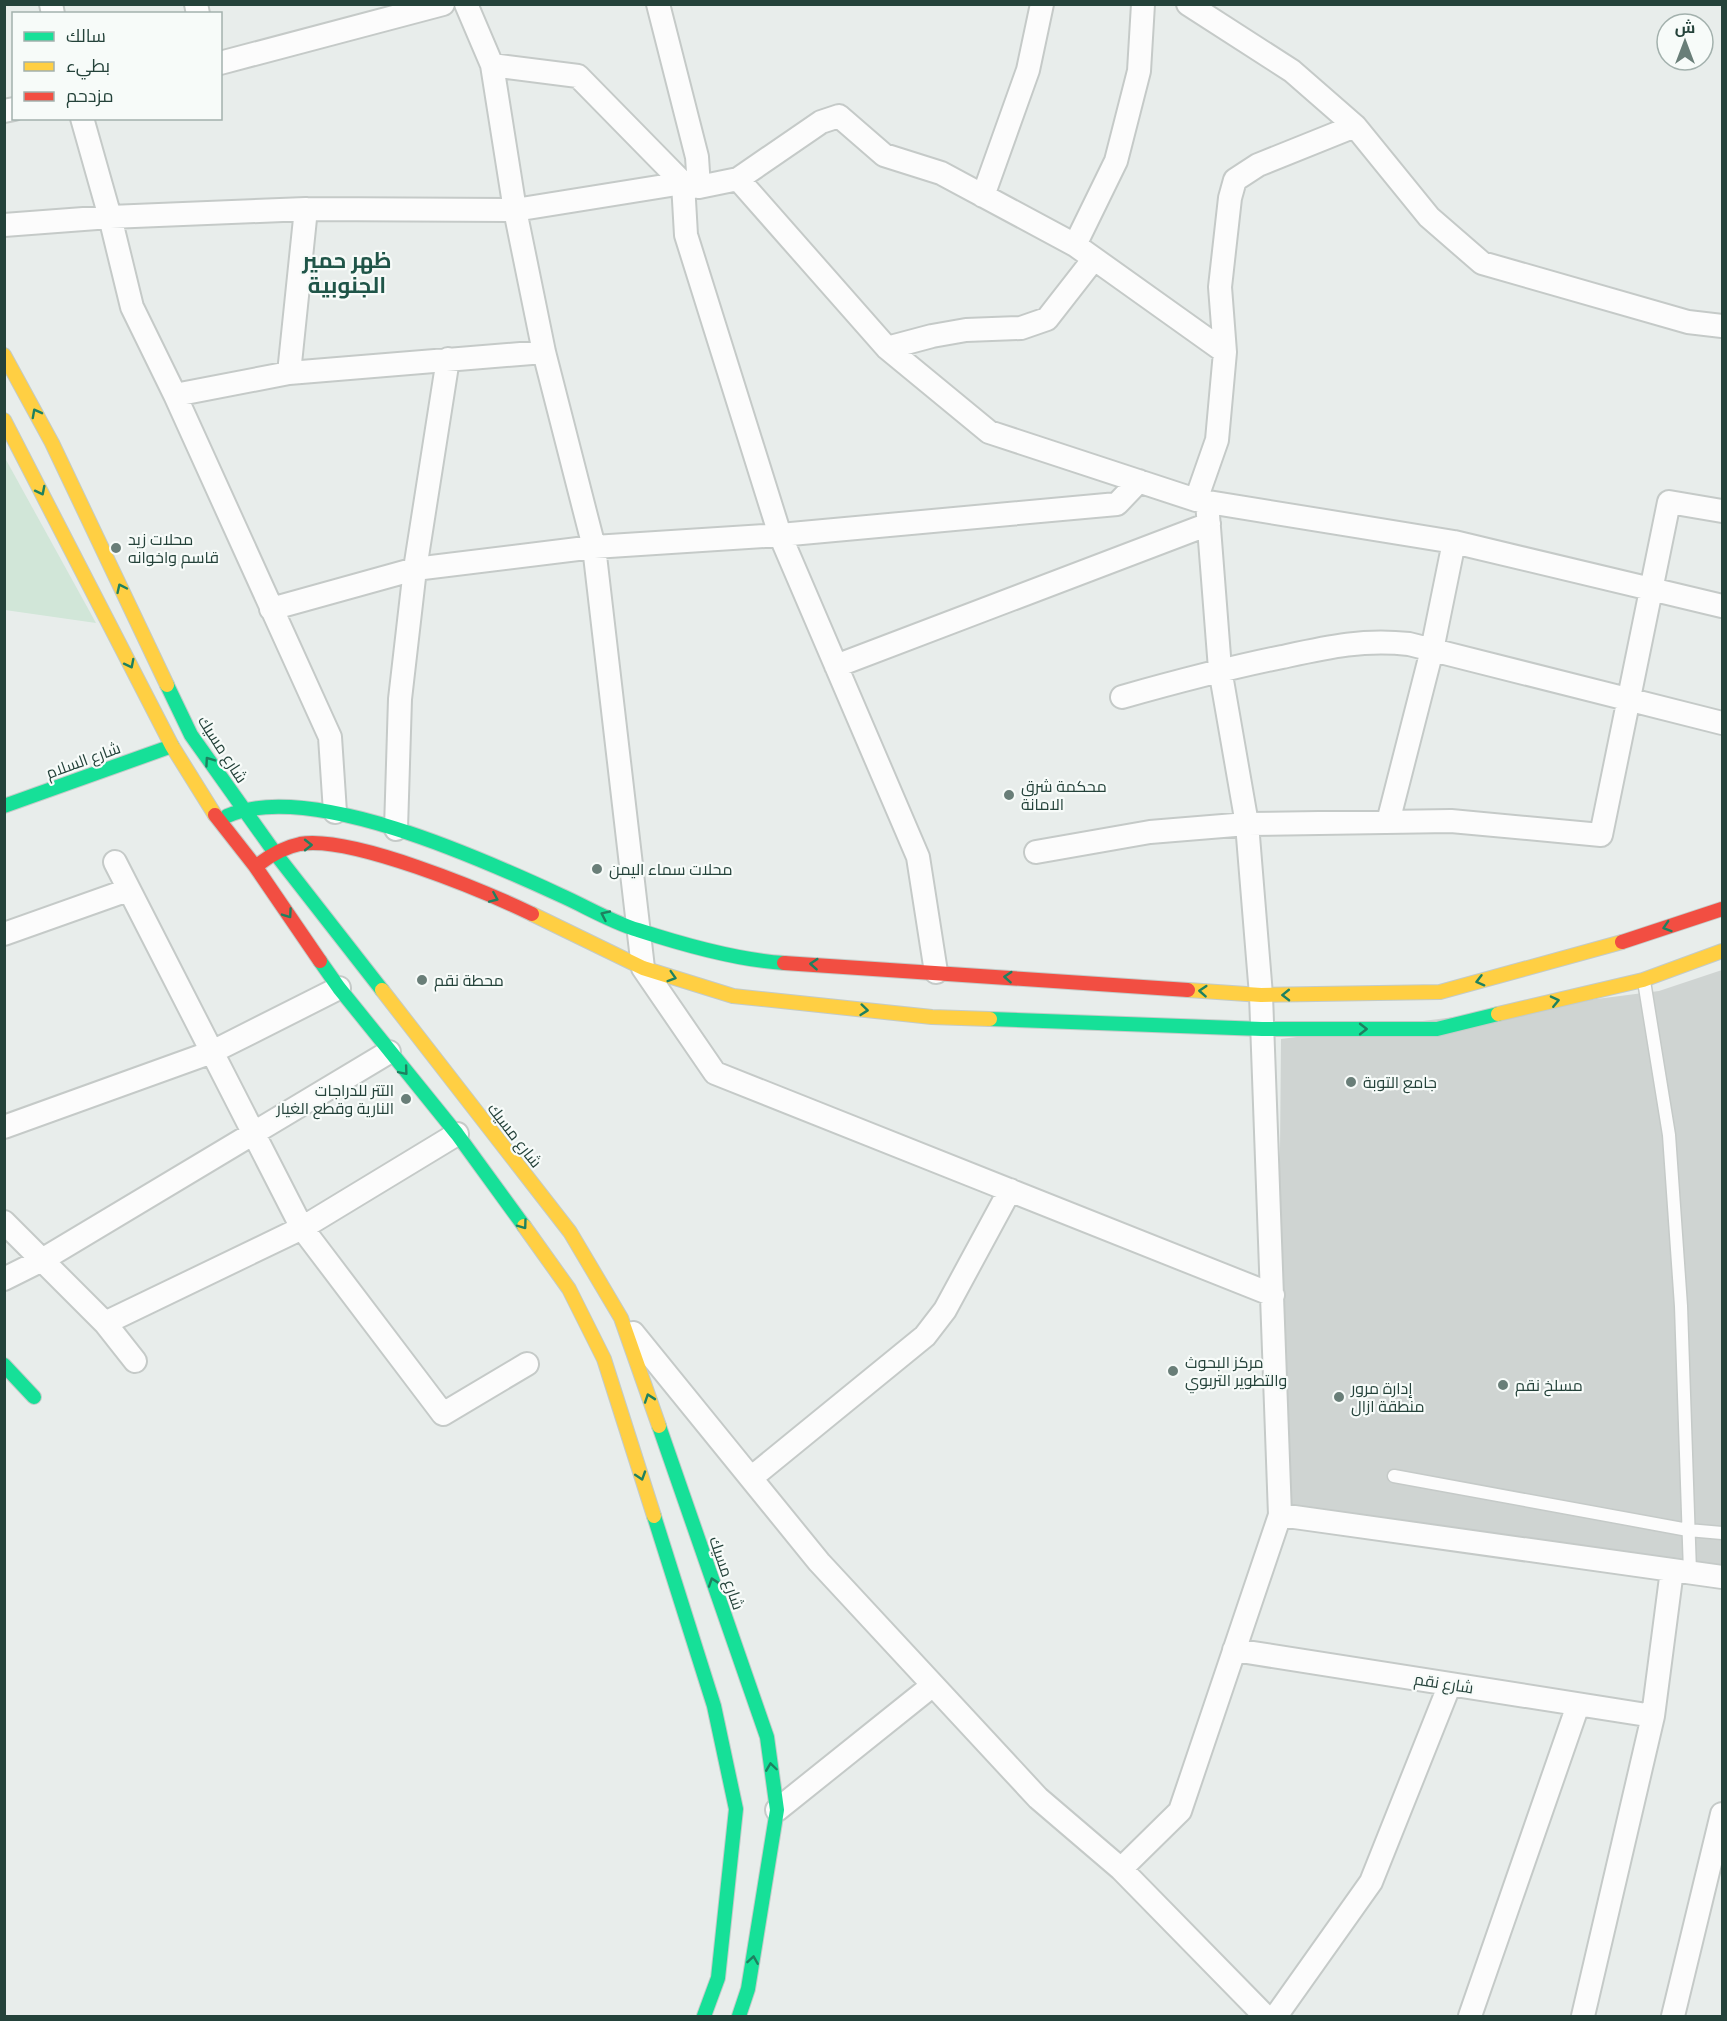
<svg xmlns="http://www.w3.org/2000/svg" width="1727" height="2021" viewBox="0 0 1727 2021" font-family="'Roboto Condensed',Cairo,sans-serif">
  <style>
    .green { fill: #d1e6d8 }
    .building { fill: #cfd4d2 }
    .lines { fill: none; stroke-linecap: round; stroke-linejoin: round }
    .lane-casing { stroke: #c5cac8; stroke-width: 15 }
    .street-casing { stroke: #c5cac8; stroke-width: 26 }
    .fast-casing { stroke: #c3cbc8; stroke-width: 16 }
    .slow-casing { stroke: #c3cbc8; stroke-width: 16 }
    .jam-casing { stroke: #c3cbc8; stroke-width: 16 }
    .lane { stroke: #fcfcfc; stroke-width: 12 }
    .street { stroke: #fcfcfc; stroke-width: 22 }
    .fast { stroke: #16e098; stroke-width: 14 }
    .slow { stroke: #ffcf43; stroke-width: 14 }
    .jam { stroke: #f24e42; stroke-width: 14 }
    .oneway { stroke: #1e8160 }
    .poi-dot { fill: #697e78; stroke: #f7fbf9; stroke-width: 2 }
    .labels { text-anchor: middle; stroke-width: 4.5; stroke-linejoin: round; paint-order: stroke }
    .poi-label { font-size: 16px; fill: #24423a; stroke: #f7fbf9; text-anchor: start }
    .street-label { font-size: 16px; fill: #24423a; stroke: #f7fbf9 }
    .district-label { font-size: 22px; font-weight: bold; fill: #1f5548; stroke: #f7fbf9 }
  </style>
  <rect width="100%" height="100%" fill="#e8edeb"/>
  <path class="green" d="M5,458L96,623L5,610Z"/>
  <path class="building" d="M1722,970V1568L1290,1508L1279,1261L1281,1039L1659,991Z"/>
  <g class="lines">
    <g class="lane-casing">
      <path id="lane" d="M1644,981L1669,1135L1681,1306L1690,1572
        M1394,1476L1688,1530L1722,1533"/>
    </g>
    <g class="street-casing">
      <path id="street" d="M51,4L53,14
        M196,4L198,14
        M466,4L492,65L515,210L544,352L594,547L643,968L715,1073L1273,1295
        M658,4L697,157L699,187
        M1188,4L1292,71L1355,126L1429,217L1482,263L1688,322L1722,326
        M220,63L443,4
        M492,65L578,76L683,183L686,235L780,535L918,857L936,972
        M4,111L14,109
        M82,118L110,217L132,307L175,395L330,737L335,812
        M738,179L821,122L839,116L884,155L941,173L1075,245L1225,352
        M983,196L1028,70L1042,4
        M4,225L110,217L306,209L515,210L683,183L699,187L738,179L887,348L989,432L1196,500L1454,542L1722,606
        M1075,245L1116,161L1139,71L1143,4
        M887,348L932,336L966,330L1021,328L1047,319L1093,260
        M289,373L306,209
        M175,395L289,373L544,352
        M1196,500L1217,440L1225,352L1220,287L1230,198L1235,180L1258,165L1355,126
        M271,609L415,569L594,547L780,535L1117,504L1139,481
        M836,666L1209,524
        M1122,697C1175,682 1228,668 1282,657C1328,647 1362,639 1409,644L1722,723
        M1388,822L1432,650L1454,542
        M396,829L400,699L415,569L448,359
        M1036,852L1150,832L1247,824L1451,821L1601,835L1669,502L1722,511
        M115,862L302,1228L443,1414L527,1364
        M4,934L128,890
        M4,1127L212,1052L339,988
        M4,1222L105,1323L135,1361
        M4,1279L42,1260L389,1052
        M105,1323L302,1228L457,1134
        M633,1333L819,1562L1038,1798L1121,1869L1265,2016
        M751,1478L925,1336L945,1310L1010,1190
        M1280,1515L1722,1577
        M1234,1650L1653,1716
        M777,1810L933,1685
        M1121,1869L1180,1811L1280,1515L1261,995L1247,824L1220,669L1207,502
        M1276,2016L1371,1882L1450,1684
        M1470,2016L1578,1705
        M1583,2016L1653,1716L1672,1570
        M1673,2016L1722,1814"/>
    </g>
    <g class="fast-casing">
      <path id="fast" d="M167,685L191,735L275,853L382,990
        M4,806L172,746
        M227,816C309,780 482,859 560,895C585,906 611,922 638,930C684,945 736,960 784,963
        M320,961L339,988L457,1134L524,1226
        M990,1019L1262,1029H1437L1498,1014
        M4,1365L34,1397
        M659,1426L767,1737L777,1810L748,1989L739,2016
        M654,1516L714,1706L736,1809L718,1978L704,2016"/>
    </g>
    <g class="slow-casing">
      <path id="slow" d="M4,355L52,443L167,685
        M4,420L172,746L215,815
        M532,914L643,968L733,996L932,1017L990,1019
        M382,990L570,1232L621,1318L659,1426
        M1188,990L1261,995L1440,992L1622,942
        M1498,1014L1643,980L1722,951
        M524,1226L569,1289L604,1359L654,1516"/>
    </g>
    <g class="jam-casing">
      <path id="jam" d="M215,815L255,866L320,961
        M259,864C271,855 285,847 300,844C351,835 484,891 532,914
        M1622,942L1722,909
        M784,963L1188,990"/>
    </g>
    <use href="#lane" class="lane"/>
    <use href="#street" class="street"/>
    <use href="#fast" class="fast"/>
    <use href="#slow" class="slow"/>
    <use href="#jam" class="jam"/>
  </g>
  <defs><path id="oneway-chevron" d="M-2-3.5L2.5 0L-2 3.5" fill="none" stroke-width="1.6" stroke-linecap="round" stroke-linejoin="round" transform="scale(1.5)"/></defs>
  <g class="oneway">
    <use href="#oneway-chevron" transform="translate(36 413) rotate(-118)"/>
    <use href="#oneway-chevron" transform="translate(41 491) rotate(63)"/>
    <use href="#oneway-chevron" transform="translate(121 588) rotate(-115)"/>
    <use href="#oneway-chevron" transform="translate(130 664) rotate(63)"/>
    <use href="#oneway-chevron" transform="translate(209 761) rotate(-125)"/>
    <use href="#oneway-chevron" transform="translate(308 845)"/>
    <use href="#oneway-chevron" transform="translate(494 898) rotate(23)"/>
    <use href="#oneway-chevron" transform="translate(288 914) rotate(55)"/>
    <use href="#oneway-chevron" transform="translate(605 915) rotate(-155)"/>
    <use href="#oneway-chevron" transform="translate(1667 927) rotate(162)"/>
    <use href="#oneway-chevron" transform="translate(814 964) rotate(-176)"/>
    <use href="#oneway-chevron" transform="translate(672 977) rotate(17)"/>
    <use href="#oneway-chevron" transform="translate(1008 977) rotate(-176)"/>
    <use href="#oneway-chevron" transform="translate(1480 981) rotate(165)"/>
    <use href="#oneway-chevron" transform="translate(1203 991) rotate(-176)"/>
    <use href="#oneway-chevron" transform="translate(1286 995) rotate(179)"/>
    <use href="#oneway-chevron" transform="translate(1555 1001) rotate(-13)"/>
    <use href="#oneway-chevron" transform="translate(864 1010) rotate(6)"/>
    <use href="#oneway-chevron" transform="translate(1363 1029)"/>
    <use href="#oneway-chevron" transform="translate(404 1071) rotate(50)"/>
    <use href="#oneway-chevron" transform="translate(523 1225) rotate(54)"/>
    <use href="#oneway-chevron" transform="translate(649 1398) rotate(-109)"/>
    <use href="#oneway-chevron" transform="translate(641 1476) rotate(72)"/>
    <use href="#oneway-chevron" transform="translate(713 1582) rotate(-109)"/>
    <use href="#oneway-chevron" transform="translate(771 1767) rotate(-98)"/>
    <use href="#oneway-chevron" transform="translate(753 1960) rotate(-81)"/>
  </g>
  <g class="poi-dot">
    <circle cx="116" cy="548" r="6"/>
    <circle cx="1009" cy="795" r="6"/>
    <circle cx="597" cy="869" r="6"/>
    <circle cx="422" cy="980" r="6"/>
    <circle cx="1351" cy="1082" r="6"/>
    <circle cx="406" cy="1099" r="6"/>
    <circle cx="1173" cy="1371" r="6"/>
    <circle cx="1503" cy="1385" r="6"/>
    <circle cx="1339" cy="1397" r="6"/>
  </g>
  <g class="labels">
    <g class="poi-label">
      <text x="128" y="545">محلات زيد<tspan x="128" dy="18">قاسم واخوانه</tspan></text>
      <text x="1021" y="792">محكمة شرق<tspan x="1021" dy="18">الامانة</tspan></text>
      <text x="609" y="875">محلات سماء اليمن</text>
      <text x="434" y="986">محطة نقم</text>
      <text x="1363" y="1088">جامع التوبة</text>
      <text x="394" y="1096" text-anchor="end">التتر للدراجات<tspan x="394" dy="18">النارية وقطع الغيار</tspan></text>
      <text x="1185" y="1368">مركز البحوث<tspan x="1185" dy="18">والتطوير التربوي</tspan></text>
      <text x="1515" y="1391">مسلخ نقم</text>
      <text x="1351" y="1394">إدارة مرور<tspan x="1351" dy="18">منطقة ازال</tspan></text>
    </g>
    <g class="street-label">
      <text transform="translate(223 749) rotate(57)" y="6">شارع مسيك</text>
      <text transform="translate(83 760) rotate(-20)" y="6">شارع السلام</text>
      <text transform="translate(515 1135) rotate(52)" y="6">شارع مسيك</text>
      <text transform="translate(727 1573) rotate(71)" y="6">شارع مسيك</text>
      <text transform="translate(1444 1683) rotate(9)" y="6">شارع نقم</text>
    </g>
    <g class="district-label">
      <text x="347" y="268">ظهر حمير<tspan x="347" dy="25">الجنوبية</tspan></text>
    </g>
  </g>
  <rect width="1727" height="2021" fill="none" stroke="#24423a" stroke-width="12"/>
  <rect x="12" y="12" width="210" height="108" fill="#f7fbf9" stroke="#a3b1ad" stroke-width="1.5"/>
  <rect x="24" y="32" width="30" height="9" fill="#16e098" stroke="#a3b1ad" stroke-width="1.5"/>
  <text x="66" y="42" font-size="18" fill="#24423a">سالك</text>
  <rect x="24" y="62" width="30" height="9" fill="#ffcf43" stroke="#a3b1ad" stroke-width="1.5"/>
  <text x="66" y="72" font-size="18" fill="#24423a">بطيء</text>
  <rect x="24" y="92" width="30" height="9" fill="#f24e42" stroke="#a3b1ad" stroke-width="1.5"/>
  <text x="66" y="102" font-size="18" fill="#24423a">مزدحم</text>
  <g transform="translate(1685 42)"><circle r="28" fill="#f7fbf9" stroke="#a3b1ad" stroke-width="1.5"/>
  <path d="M0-4.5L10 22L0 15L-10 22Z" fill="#697e78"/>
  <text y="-9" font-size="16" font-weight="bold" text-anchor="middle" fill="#24423a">ش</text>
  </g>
</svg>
